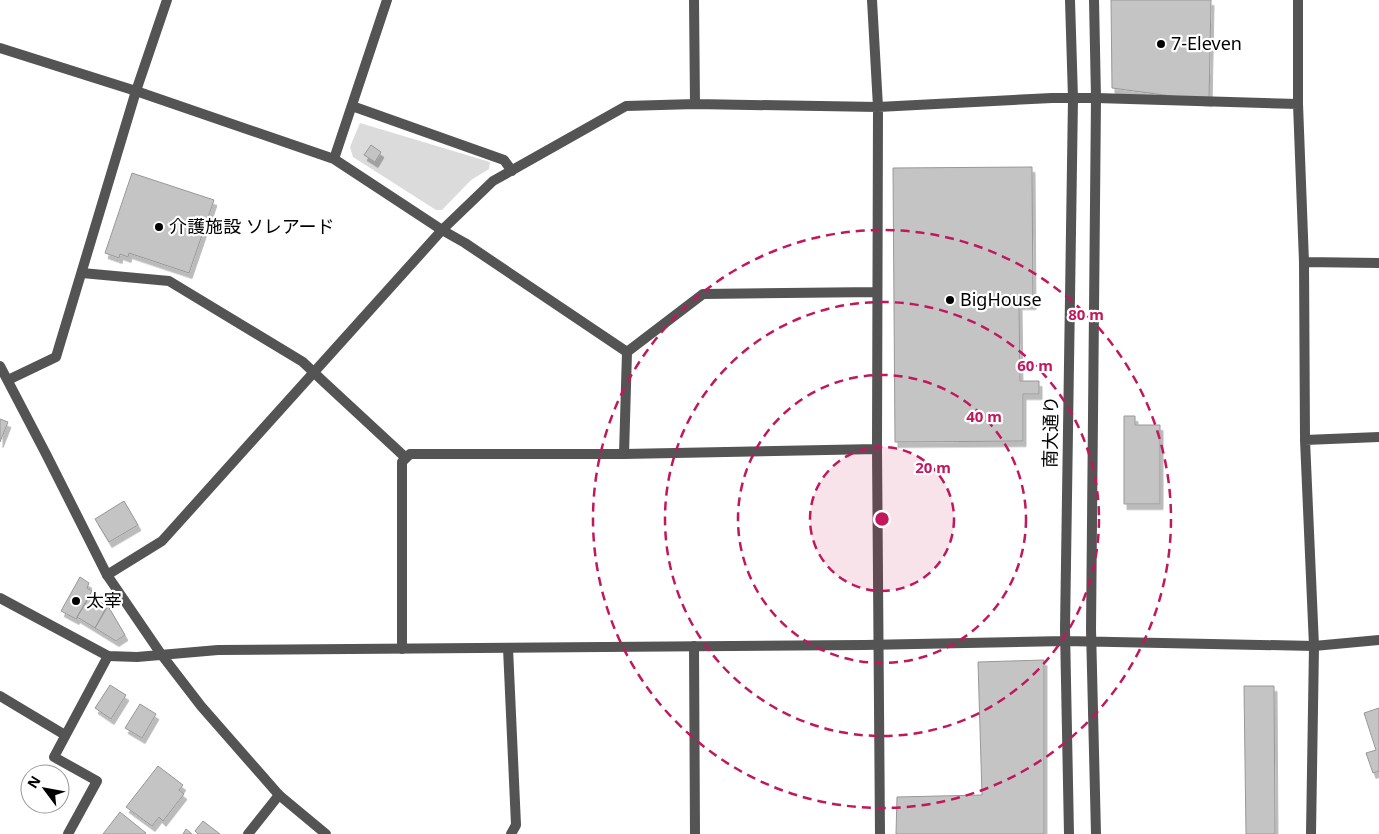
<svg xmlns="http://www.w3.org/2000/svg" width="1379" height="834" viewBox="0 0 1379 834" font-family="'Noto Sans','Noto Sans JP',sans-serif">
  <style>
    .green { fill: #dbdbdb }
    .building { fill: #c4c4c4; stroke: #989898; filter: url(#shadow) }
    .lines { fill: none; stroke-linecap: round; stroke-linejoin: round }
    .minor { stroke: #545454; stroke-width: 10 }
    .tertiary { stroke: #545454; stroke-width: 10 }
    .ring { fill: none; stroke: #c2185b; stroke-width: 2.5; stroke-dasharray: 9 6 }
    .poi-dot { fill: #000; stroke: #fff; stroke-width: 2 }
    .labels { text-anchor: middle; stroke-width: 4.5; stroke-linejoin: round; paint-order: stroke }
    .poi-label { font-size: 18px; fill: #000; stroke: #fff; text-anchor: start }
    .street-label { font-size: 18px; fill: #000; stroke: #fff }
    .centre { fill: #c2185b; stroke: #fff; stroke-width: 2.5 }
    .ring-label { font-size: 15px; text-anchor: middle; font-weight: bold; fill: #c2185b; stroke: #fff; stroke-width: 4.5; stroke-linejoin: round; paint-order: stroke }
  </style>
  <defs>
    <filter id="shadow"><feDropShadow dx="3" dy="5.5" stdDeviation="0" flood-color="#0004"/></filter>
  </defs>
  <rect width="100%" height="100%" fill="#fff"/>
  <path class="green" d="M360,123L490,162L489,169L471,180L442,210H436L353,157L350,147Z"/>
  <path class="building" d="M1111,0H1211L1209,101L1112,88Z
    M371,145L381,152L375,162L364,155Z
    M1032,167L1033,304H1019L1020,381H1039V394H1023V441L895,442L893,168Z
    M132,173L214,200L189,273L129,253L128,257L120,254L119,258L105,253Z
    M1124,416H1135V425H1160V504H1124Z
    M0,419L8,422L0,442Z
    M124,501L138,525L109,542L95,519Z
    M80,577L89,583L87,588L92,591L76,619L61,611Z
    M90,596L107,606L95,628L77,617Z
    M108,606L125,635L116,641L95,628Z
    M1044,660V834H896L897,797L982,795L978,662Z
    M110,685L126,695L111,719L95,708Z
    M1244,686H1274L1275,834H1246Z
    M140,704L156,714L142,738L125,728Z
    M1379,708V771L1373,773L1366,753L1376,750L1364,713Z
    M158,766L183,785L179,790L184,794L163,821L159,817L152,826L126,807Z
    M120,812L146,833L145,834H103Z
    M203,821L220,834H198L195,831Z
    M186,829L192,834H183Z"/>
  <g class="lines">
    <path class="minor" d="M694,0L695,104
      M872,0L878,107L877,449L880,834
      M1298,0V104L1304,262L1305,440L1314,646L1311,834
      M0,48L136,91L334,159L442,230L465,243L627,352L624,454
      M352,106L504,160L512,171
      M334,159L387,0
      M1304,262L1379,263
      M82,273L169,281L303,362L323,381L406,458
      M627,352L703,294L877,292
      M1305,440L1379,437
      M107,575L162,541L442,230L493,181L626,106L695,104L878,107L1052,98H1096L1298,104
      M694,646L695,834
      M508,648L516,825L511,834
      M402,649V462L410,454H624L877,449
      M0,696L65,735
      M68,834L97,781L54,757L108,656
      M248,834L279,795"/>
    <path class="tertiary" d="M1094,0L1096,98L1091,629L1096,834
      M0,366L46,454L107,575L161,654L201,706L279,795L326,834
      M8,380L56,357L136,91L167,0
      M0,598L108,656L137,657L218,650L864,645L1065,641L1314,646L1379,640
      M1069,834L1065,630L1073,98L1070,0"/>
  </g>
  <circle cx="882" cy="519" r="72" fill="#c2185b" fill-opacity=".12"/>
  <g class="ring">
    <circle cx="882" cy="519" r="72"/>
    <circle cx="882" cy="519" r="144"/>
    <circle cx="882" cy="519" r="217"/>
    <circle cx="882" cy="519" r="289"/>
  </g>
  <g class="poi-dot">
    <circle cx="1161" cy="44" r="5"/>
    <circle cx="159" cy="227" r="5"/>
    <circle cx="950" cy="300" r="5"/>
    <circle cx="76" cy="601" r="5"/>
  </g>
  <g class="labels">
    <g class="poi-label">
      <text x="1171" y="50">7-Eleven</text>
      <text x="169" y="233">介護施設 ソレアード</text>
      <text x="960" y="306">BigHouse</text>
      <text x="86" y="607">太宰</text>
    </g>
    <g class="street-label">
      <text transform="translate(1051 432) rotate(-89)" y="6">南大通り</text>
    </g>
  </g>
  <circle cx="882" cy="519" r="8" class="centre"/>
  <g class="ring-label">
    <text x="1086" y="320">80 m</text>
    <text x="1035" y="371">60 m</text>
    <text x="984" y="422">40 m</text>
    <text x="933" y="473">20 m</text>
  </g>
  <g transform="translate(45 789) rotate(302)"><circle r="24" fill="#ffffff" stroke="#999999"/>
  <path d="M0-4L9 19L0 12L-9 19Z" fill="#000000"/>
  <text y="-8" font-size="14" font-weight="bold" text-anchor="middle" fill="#000000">N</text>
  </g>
</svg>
